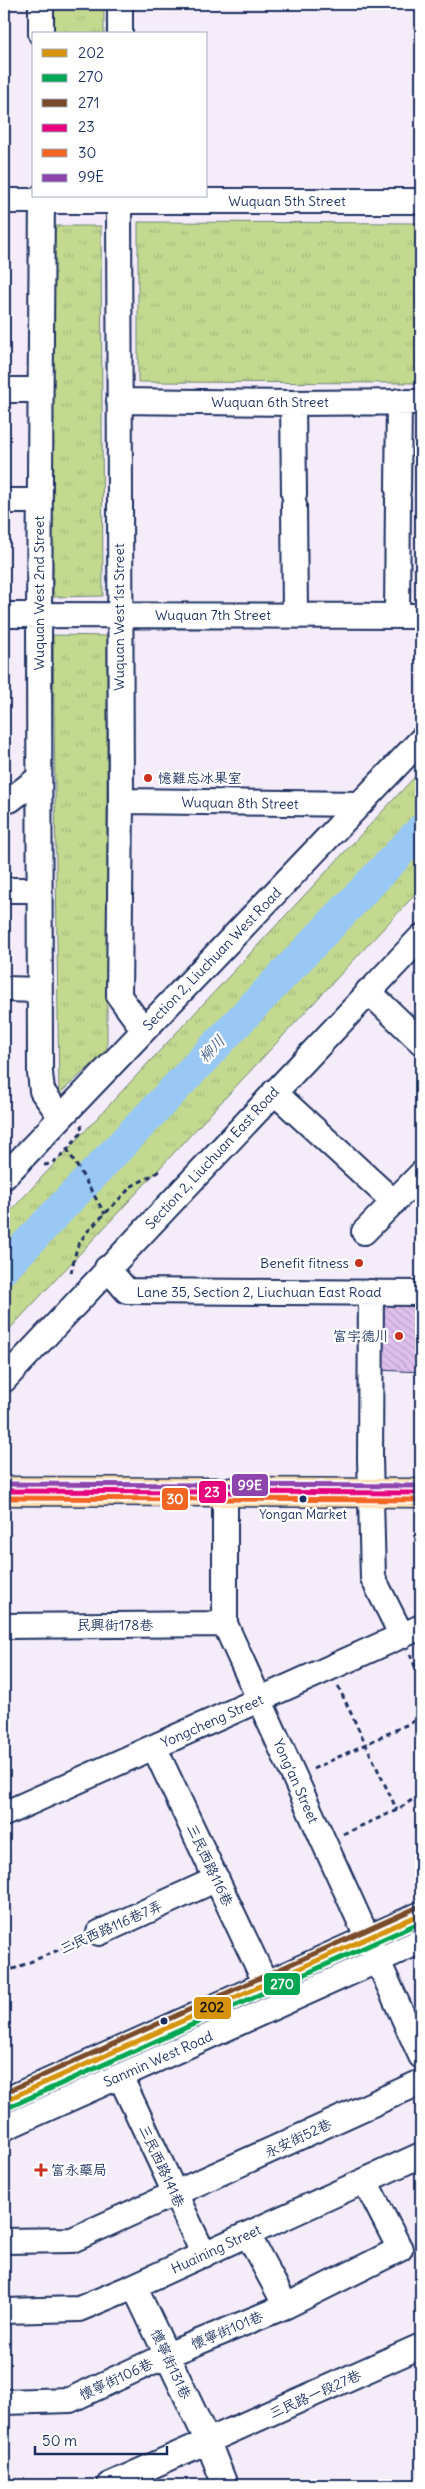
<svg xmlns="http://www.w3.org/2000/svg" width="425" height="2489" viewBox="0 0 425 2489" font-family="Delius,'LXGW WenKai TC',sans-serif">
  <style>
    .grass { fill: url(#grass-tufts); stroke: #6f8476 }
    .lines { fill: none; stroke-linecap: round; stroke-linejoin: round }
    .river { stroke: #99c8f4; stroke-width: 32 }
    .building { fill: url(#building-back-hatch); stroke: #1b2f5e }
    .minor-casing { stroke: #1b2f5e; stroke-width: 28 }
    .major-casing { stroke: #1b2f5e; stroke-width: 31 }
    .path { stroke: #1b2f5e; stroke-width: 3; stroke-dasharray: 5 4; stroke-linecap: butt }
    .minor { stroke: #fff; stroke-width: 24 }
    .major { stroke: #faddab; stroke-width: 28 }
    .bus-1-casing { stroke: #fff; stroke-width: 9 }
    .bus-2-casing { stroke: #fff; stroke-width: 9 }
    .bus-3-casing { stroke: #fff; stroke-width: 9 }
    .bus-4-casing { stroke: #fff; stroke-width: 9 }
    .bus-5-casing { stroke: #fff; stroke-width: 9 }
    .bus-6-casing { stroke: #fff; stroke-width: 9 }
    .bus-1 { stroke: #d6940e; stroke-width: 5 }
    .bus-2 { stroke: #00a651; stroke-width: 5 }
    .bus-3 { stroke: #7a4b2a; stroke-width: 5 }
    .bus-4 { stroke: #e5007d; stroke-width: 5 }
    .bus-5 { stroke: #f26522; stroke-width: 5 }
    .bus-6 { stroke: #8e44ad; stroke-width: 5 }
    .poi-dot { fill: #c8321e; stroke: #fff; stroke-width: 2 }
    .bus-dot { fill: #1b2f5e; stroke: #fff; stroke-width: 2 }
    .labels { text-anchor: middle; stroke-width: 4.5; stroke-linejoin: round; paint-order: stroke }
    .bus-label { font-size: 13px; fill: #1b2f5e; stroke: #fff }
    .street-label { font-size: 14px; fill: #1b2f5e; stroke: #fff }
    .poi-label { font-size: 14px; fill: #1b2f5e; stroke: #fff; text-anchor: start }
    .water-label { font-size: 15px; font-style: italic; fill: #415d8b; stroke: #fff }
    .line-badge { stroke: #fff; stroke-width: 2 }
    .badge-label { font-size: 14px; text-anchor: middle; font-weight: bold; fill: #fff }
    .pale-badge-label { font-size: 14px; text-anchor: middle; font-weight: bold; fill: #111 }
  </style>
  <defs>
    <pattern id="grass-tufts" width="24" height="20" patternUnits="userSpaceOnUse" patternTransform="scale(1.25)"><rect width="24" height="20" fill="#c3d98f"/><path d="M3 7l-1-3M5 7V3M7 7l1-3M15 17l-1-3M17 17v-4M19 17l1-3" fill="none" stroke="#a7bb7e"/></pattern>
    <pattern id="building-back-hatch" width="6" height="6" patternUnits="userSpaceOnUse" patternTransform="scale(1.25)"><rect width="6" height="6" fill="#dfc0ed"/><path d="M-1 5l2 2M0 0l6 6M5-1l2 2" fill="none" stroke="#bfa5ce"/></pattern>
  </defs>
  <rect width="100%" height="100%" fill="#f5ecfa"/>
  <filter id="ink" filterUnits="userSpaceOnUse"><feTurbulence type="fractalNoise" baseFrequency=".02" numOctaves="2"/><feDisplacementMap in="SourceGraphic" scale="10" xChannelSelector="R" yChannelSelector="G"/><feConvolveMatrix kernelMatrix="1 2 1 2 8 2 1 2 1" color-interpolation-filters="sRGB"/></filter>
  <g filter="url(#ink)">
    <path class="grass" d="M47,4H104V34H47Z
      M138,222L421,223V383L138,382Z
      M51,226H101L103,596L53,597Z
      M53,635L107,636V1051L59,1094Z
      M421,770V888L4,1335V1218Z"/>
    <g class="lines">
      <path class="river" d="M4,1268L421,830"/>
    </g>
    <path class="building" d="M376,1301H421V1372L378,1370Z"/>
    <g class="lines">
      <g class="minor-casing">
        <path id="minor" d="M41,4V34
          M120,34V4
          M42,196L39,615L40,1073L42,1091L61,1117
          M119,196L121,801L119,996L144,1030
          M4,201H421
          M4,390H40
          M119,401L293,403L421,402
          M293,403L294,494
          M398,490L399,401
          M4,501H40
          M294,505L295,614
          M4,615L421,616
          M397,615L398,499
          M4,800H10L39,778
          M121,801L359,804
          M4,890H39
          M4,989L39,990
          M368,991L421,1042
          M274,1092L394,1202
          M4,1177L421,740
          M364,1232L421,1174
          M107,1268L127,1291L421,1293
          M371,1292L370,1458L373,1578L402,1636
          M4,1380L421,937
          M225,1494V1624L421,2056
          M4,1626L225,1624
          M154,1747L266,1984
          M4,1814L421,1627
          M99,1933L217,1879
          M120,2076L204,2255
          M4,2101L421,1914
          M4,2128L421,1941
          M248,2235L286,2306
          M4,2241L72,2240L421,2082
          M134,2286L208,2442L225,2485
          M4,2311L79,2309L134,2286L421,2155
          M4,2402L70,2400L167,2355L286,2306L400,2249L365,2181
          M109,2485L421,2346"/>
      </g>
      <g class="major-casing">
        <path id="major" d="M4,1491L421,1493"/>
      </g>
      <path class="path" d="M67,1149L105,1214
        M44,1165C59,1164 72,1143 82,1131L81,1125
        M71,1273L77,1247L86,1233L132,1186L160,1171
        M410,1654L421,1681
        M338,1686L397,1810
        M313,1769L421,1718
        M343,1834L397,1810L412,1800
        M4,1973L82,1940"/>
      <use href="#minor" class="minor"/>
      <use href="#major" class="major"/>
      <g class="bus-1-casing">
        <path id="bus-1" d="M4,2101L421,1914"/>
      </g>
      <g class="bus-2-casing">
        <path id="bus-2" d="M7,2108L421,1922"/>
      </g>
      <g class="bus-3-casing">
        <path id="bus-3" d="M4,2093L418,1907"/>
      </g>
      <g class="bus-4-casing">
        <path id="bus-4" d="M4,1491L421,1493"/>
      </g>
      <g class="bus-5-casing">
        <path id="bus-5" d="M4,1498L421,1500"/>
      </g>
      <g class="bus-6-casing">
        <path id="bus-6" d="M4,1484L421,1486"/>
      </g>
      <use href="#bus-1" class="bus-1"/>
      <use href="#bus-2" class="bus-2"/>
      <use href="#bus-3" class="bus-3"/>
      <use href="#bus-4" class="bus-4"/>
      <use href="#bus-5" class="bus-5"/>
      <use href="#bus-6" class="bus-6"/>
    </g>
  </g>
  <g class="poi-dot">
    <circle cx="148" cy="778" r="5"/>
    <circle cx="359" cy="1263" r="5"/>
    <circle cx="399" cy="1336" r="5"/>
    <path d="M38.5 2162.5h5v5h5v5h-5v5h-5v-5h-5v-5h5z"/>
  </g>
  <g class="bus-dot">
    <circle cx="303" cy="1499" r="4.5"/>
    <circle cx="164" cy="2021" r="4.5"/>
  </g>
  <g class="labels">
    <g class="bus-label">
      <text x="303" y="1519">Yongan Market</text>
    </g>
    <g class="street-label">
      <text x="287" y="206">Wuquan 5th Street</text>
      <text x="270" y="407">Wuquan 6th Street</text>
      <text transform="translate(39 593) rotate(-90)" y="5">Wuquan West 2nd Street</text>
      <text x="213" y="620">Wuquan 7th Street</text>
      <text transform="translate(119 617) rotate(-90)" y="5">Wuquan West 1st Street</text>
      <text transform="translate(240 803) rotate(1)" y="5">Wuquan 8th Street</text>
      <text transform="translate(212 959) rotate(-46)" y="5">Section 2, Liuchuan West Road</text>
      <text transform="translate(212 1158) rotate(-47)" y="5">Section 2, Liuchuan East Road</text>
      <text x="259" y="1297">Lane 35, Section 2, Liuchuan East Road</text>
      <text x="115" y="1630">民興街178巷</text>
      <text transform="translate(212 1721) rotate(-24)" y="5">Yongcheng Street</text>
      <text transform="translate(296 1781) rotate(66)" y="5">Yong’an Street</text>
      <text transform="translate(210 1865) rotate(65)" y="5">三民西路116巷</text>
      <text transform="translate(111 1927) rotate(-24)" y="5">三民西路116巷7弄</text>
      <text transform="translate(158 2059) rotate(-24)" y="5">Sanmin West Road</text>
      <text transform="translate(298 2138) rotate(-25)" y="5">永安街52巷</text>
      <text transform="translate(162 2166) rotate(65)" y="5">三民西路141巷</text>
      <text transform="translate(216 2249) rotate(-25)" y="5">Huaining Street</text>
      <text transform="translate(227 2330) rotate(-23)" y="5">懷寧街101巷</text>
      <text transform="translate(171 2364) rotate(65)" y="5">懷寧街131巷</text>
      <text transform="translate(116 2379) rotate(-25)" y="5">懷寧街106巷</text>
      <text transform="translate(315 2394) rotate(-24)" y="5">三民路一段27巷</text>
    </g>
    <g class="poi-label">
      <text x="158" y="783">憶難忘冰果室</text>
      <text x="349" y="1268" text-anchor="end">Benefit fitness</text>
      <text x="389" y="1341" text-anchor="end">富宇德川</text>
      <text x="51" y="2175">富永藥局</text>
    </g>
    <g class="water-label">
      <text transform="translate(212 1049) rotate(-46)" y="5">柳川</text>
    </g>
  </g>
  <g class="line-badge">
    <rect x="231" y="1473" width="38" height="24" rx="5" fill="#8e44ad"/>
    <rect x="198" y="1480" width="29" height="24" rx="5" fill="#e5007d"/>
    <rect x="161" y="1487" width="28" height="24" rx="5" fill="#f26522"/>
    <rect x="263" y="1972" width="38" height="24" rx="5" fill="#00a651"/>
    <rect x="193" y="1996" width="39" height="24" rx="5" fill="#d6940e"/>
  </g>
  <g class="badge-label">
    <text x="250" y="1490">99E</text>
    <text x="212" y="1497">23</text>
    <text x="175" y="1504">30</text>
    <text x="282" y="1989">270</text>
  </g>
  <g class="pale-badge-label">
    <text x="212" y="2012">202</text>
  </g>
  <rect width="425" height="2489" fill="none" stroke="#fff" stroke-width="20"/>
  <rect x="10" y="10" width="405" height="2469" fill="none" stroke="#1b2f5e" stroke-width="2" filter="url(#ink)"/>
  <rect x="32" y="32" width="175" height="165" fill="#ffffff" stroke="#a4acbf"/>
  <rect x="42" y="49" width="25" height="8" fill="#d6940e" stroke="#a4acbf"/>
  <text x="78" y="58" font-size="15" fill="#1b2f5e">202</text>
  <rect x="42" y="74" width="25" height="8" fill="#00a651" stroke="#a4acbf"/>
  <text x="78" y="82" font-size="15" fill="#1b2f5e">270</text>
  <rect x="42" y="99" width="25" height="8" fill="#7a4b2a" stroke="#a4acbf"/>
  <text x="78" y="108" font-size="15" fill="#1b2f5e">271</text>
  <rect x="42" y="124" width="25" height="8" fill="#e5007d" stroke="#a4acbf"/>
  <text x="78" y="132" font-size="15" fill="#1b2f5e">23</text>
  <rect x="42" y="149" width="25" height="8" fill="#f26522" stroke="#a4acbf"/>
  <text x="78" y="158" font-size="15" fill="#1b2f5e">30</text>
  <rect x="42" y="174" width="25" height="8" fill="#8e44ad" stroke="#a4acbf"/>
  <text x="78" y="182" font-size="15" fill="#1b2f5e">99E</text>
  <path d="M35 2446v8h132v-8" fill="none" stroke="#1b2f5e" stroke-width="2.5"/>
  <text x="42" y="2446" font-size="15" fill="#1b2f5e" stroke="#ffffff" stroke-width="4" paint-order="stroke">50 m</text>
</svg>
